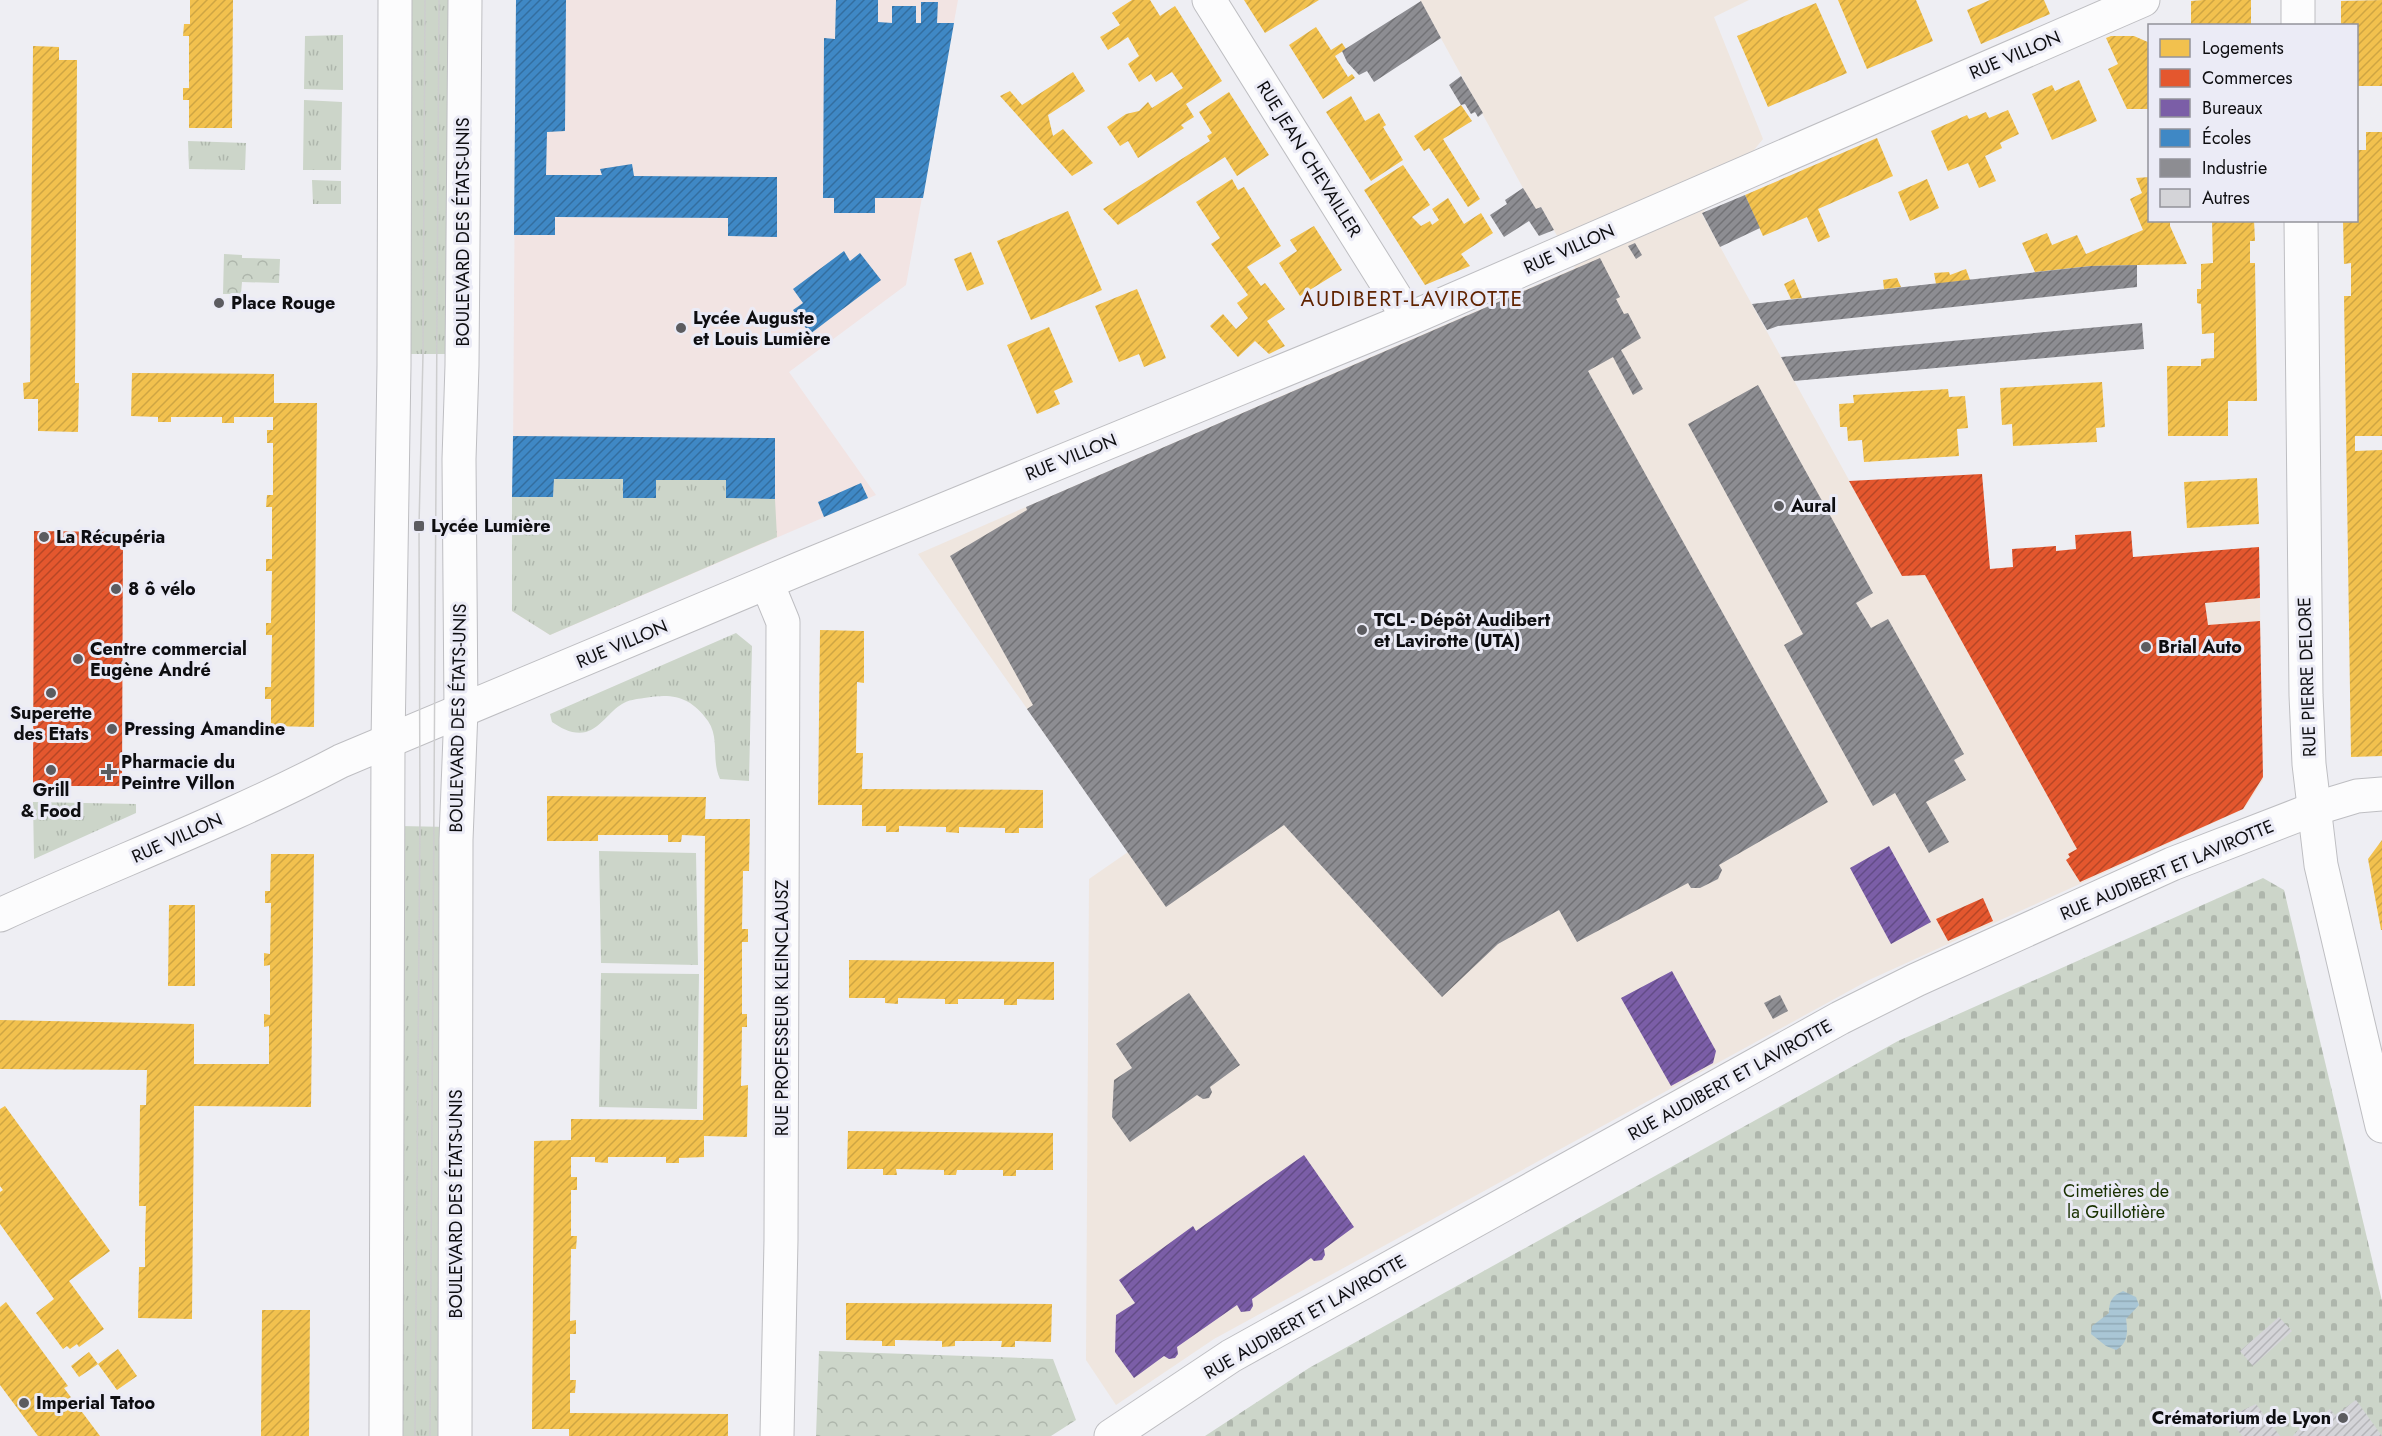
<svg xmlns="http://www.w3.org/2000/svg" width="2382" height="1436" viewBox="0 0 2382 1436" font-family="Jost,sans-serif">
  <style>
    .industrial { fill: #efe6df }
    .education { fill: #f2e4e3 }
    .grass { fill: url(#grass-tufts) }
    .cemetery { fill: url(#cemetery-stones) }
    .park { fill: url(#park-crowns) }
    .water { fill: url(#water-rules) }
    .homes { fill: url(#homes-hatch) }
    .shops { fill: url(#shops-hatch) }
    .offices { fill: url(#offices-hatch) }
    .schools { fill: url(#schools-hatch) }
    .industry { fill: url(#industry-hatch) }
    .building { fill: url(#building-hatch) }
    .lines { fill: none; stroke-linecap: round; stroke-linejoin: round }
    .minor-casing { stroke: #bebec2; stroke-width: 35 }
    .tertiary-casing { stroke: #bebec2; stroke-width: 35 }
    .secondary-casing { stroke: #bebec2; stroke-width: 35 }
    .minor { stroke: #fcfcfd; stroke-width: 33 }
    .tertiary { stroke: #fcfcfd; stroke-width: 33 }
    .secondary { stroke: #fcfcfd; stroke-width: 33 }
    .tram { stroke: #cdcdce; stroke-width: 1.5 }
    .poi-dot { fill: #5c5c60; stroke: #ebebf6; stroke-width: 2 }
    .labels { text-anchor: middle; stroke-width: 6; stroke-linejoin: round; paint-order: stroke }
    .street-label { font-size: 18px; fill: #0e0e11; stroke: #ebebf6 }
    .poi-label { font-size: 18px; font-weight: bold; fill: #0e0e11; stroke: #ebebf6; text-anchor: start }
    .park-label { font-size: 18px; fill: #193100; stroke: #ebebf6 }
    .quarter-label { font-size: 21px; letter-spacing: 1.5px; fill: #602300; stroke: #ebebf6 }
  </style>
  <defs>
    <pattern id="grass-tufts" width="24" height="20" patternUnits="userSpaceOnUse" patternTransform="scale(1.5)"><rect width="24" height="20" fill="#ccd5c9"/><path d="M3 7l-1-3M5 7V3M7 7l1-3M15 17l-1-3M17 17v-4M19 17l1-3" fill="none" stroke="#aeb6ac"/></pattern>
    <pattern id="cemetery-stones" width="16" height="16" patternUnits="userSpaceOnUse" patternTransform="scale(1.5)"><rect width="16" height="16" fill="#ccd5c9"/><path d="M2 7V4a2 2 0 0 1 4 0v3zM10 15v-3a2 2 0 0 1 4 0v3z" fill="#aeb6ac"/></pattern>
    <pattern id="park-crowns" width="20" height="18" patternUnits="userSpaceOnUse" patternTransform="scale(1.5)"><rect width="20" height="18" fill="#ccd5c9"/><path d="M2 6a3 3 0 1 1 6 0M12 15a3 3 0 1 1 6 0" fill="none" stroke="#aeb6ac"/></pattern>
    <pattern id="water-rules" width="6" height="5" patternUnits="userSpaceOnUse" patternTransform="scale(1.5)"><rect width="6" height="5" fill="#a9c6d5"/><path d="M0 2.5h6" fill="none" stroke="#90a9b6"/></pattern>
    <pattern id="homes-hatch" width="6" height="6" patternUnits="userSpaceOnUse" patternTransform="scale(1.5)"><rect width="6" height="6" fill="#f2c14e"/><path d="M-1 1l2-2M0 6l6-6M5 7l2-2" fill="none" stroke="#cea543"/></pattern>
    <pattern id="shops-hatch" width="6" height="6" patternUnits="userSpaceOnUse" patternTransform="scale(1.5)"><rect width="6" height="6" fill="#e4572e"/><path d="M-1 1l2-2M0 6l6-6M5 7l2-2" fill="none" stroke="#b74626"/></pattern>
    <pattern id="offices-hatch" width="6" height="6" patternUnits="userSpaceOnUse" patternTransform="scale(1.5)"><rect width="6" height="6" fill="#7b5ea7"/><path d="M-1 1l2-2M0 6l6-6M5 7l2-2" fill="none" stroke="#634c87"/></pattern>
    <pattern id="schools-hatch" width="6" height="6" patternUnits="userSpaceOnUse" patternTransform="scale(1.5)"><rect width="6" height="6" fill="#3f88c5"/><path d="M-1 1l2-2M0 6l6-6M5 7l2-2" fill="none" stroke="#336e9f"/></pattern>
    <pattern id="industry-hatch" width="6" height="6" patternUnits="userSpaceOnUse" patternTransform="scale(1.5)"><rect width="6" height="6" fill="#8d8d92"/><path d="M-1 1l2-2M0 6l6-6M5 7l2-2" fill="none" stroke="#727276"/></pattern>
    <pattern id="building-hatch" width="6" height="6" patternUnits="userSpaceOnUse" patternTransform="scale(1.5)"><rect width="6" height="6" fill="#d4d4d8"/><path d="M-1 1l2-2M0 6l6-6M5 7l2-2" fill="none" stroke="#b5b5b8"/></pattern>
  </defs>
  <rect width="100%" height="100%" fill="#eeeef3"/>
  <path class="industrial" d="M1420,0H1749L1714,17L1763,139L1702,214L1902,576L2259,547L2263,780L2244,809L1869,980L1214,1339L1116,1405L1086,1360L1089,879L1128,852L918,554L1575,268L1541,207L1535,210Z"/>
  <path class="education" d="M516,0H958L906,285L789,372L876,495L550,635L512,611Z"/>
  <path class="grass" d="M406,0H457L454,354H404Z
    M343,35V90L304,89L305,36Z
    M304,100L342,102L341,170H303Z
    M188,141L246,143L245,170L189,169Z
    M312,180L341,181V204H313Z
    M554,479H623L656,498V480H726V498L775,499L777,537L550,635L512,611V497H553Z
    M736,633L752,646L749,781L720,779C711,760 720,739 708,721C690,696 672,693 644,698C637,699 628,700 622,704C610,711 600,728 586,732C574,735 562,729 552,722L550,714Z
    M33,802L136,804V813L34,859Z
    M399,826L450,827L446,1436H396Z
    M599,851L696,853L698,965L601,963Z
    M601,973L699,974L697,1109L599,1107Z"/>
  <path class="cemetery" d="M2263,878L2284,890L2382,1301V1436H1205L1309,1368L1898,1041Z"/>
  <path class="park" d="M224,254L242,255V258L280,259L279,283L242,282L241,294H223Z
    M819,1351L1053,1359L1076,1420L1051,1436H816Z"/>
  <path class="water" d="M2123,1291L2136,1297L2139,1305L2126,1319C2128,1333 2128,1343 2116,1350L2106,1346L2091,1334L2092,1326L2109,1313C2109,1301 2112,1296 2123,1291Z"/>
  <path class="homes" d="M190,0H233L232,128H189V100H183V88H189V36H183L184,24H190Z
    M1132,0H1150L1160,16L1175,6L1222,81L1186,104L1194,117L1181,125L1184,128L1138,158L1128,141L1120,146L1107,127L1126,114L1139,111L1148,102L1152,108L1183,88L1172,72L1156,82L1151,74L1139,82L1128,64L1139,56L1128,37L1108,50L1100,37L1120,25L1112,13Z
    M1244,0H1319L1265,33Z
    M1838,0H1916L1933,41L1867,69Z
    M1990,0H2044L2050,14L1981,44L1967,10Z
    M2203,0H2251V26H2191V1Z
    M2382,0V86H2356V26H2341V1Z
    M1816,3L1847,73L1768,107L1737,36Z
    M1316,27L1331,50L1342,43L1346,49L1335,56L1348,77L1352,74L1355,78L1323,99L1289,45Z
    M2111,36H2134L2150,43V109H2127L2108,69L2118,64L2106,38Z
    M33,46L59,47V60H77L75,383H79L78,432L38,431V399H24L23,383L30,382Z
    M1073,72L1085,91L1048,115L1053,136L1063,129L1093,163L1072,176L1000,96L1010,91L1022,105Z
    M2079,80L2097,121L2052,140L2032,94L2052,85L2055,91Z
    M1229,92L1269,155L1237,176L1225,157L1118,225L1103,209L1210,141L1207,136L1212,133L1199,112Z
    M1351,96L1365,121L1379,113L1386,125L1383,127L1403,160L1371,181L1326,112Z
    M1461,105L1472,121L1443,139L1480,199L1468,207L1429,148L1424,151L1414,136Z
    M2008,110L2019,134L2000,143L2002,148L1985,156L1996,181L1979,188L1968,163L1948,171L1931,131L1967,115L1969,119L1986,112L1989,118Z
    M2366,132H2382V436H2355V451L2382,450V756L2351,757L2344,296H2351V263L2344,264L2343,220H2356V150H2366Z
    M1877,138L1893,176L1818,209L1830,237L1818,242L1807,217L1763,236L1745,195Z
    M1403,165L1430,205L1412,217L1421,226L1430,221L1432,225L1439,220L1432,209L1448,198L1464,224L1481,213L1493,233L1461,254L1470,266L1425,285L1364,190Z
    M2150,177V220H2170V226L2187,264L2091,266L2035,272L2022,243L2047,233L2052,245L2077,235L2086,254L2143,230L2130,199L2142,193L2136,178Z
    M1232,179L1238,190L1244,187L1281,246L1247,267L1261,286L1265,283L1285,309L1267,321L1285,346L1269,354L1255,341L1238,357L1210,326L1223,314L1236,329L1248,318L1237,303L1248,295L1211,244L1220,238L1196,202Z
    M1927,179L1939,208L1910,221L1898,192Z
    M1068,211L1102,290L1031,320L997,241Z
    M2212,220H2254L2255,241H2250V263H2255L2257,401H2228V436H2168L2167,366H2201V359L2214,358V333L2202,334L2201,304L2197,303V289H2201V264L2213,263Z
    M1314,226L1342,270L1300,296L1279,263L1297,251L1290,240Z
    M971,252L984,284L967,291L954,259Z
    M1966,269L1970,280L1936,284L1934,273L1949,272L1950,275Z
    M1897,278L1901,287L1884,289L1883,280Z
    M1794,279L1802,298L1791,299L1784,284Z
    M1137,289L1166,358L1144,367L1139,354L1119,362L1095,306Z
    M1049,327L1073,382L1054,391L1060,404L1037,414L1007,345Z
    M132,373L274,374V403H317L314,727L271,726V699H265V687H271L272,635H266V623H271L272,571H266V559H272V507H266L267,495H273V443H267V430H273V417H234V423H222V417H171V422H158V417L131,416Z
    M2102,382L2105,427L2096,428L2097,442L2013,446L2012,424L2002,425L2000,388Z
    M1948,389L1949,397L1965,396L1968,428L1957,429L1959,456L1864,462L1862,440L1848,441L1847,427H1840L1839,404L1854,403L1853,395Z
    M2257,478L2259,524L2187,528L2184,482Z
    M820,630L864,631V683L857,682L856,753H863L862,789L1043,790V828H1019V833H1005V828L959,827V833L946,832V827L899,826V832H886V826H862V805H818Z
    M547,796L706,797L705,819H750L749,871H743L742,929H748V942H742V1014H747V1027H742L741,1086L748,1085L747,1137L704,1136V1157L679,1158V1163H666V1157H608V1163L595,1162V1157H571V1177H577V1190H571V1236H577L576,1249H571L570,1321L576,1320V1334H570V1380H576L575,1393H570V1413L728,1414V1436H569V1429H532L534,1141L571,1140V1119L703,1120L705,836L682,835L681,842H668V835H598V841H547Z
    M2382,840V930H2381L2368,859Z
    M271,854H314L311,1107L194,1106L192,1319L138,1318L139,1267H145V1239L146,1206H139L140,1105H146L147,1070L0,1069V1020L194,1024V1064H269V1026L264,1027V1014L270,1015V965L264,966V953L270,954L271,903H265V891H270Z
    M169,905H195V986H168Z
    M849,960L1054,962V1000L1017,999V1005H1004V999H958V1004H945V999L898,998V1004L885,1003V998H849Z
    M5,1106L110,1251L69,1281L104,1329L79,1347L77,1344L70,1349L67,1346L63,1349L36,1313L54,1299L0,1224V1192L3,1190L0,1186V1109Z
    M848,1131L1053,1133V1170H1016V1176H1003V1170H957L956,1175H944V1170L896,1169L897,1175H883V1169H847Z
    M6,1302L68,1386L64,1388L100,1436H38L0,1385V1307Z
    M846,1303L1052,1304L1051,1342L1015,1341V1347H1001L1002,1341H955V1346L942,1347V1341L895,1340V1346H882V1341L846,1340Z
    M262,1310H310L309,1436H261Z
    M118,1349L137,1376L117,1390L98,1364Z
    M89,1352L98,1364L79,1377L71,1366Z"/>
  <path class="shops" d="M1982,474L1990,569L2013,567L2012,549L2056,546V551L2076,549L2075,535L2131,531L2133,557L2259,547L2260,598L2205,603L2208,625L2260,621L2263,777L2243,809L2080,882L2066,860L2070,857L2068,854L2077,849L1925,575L1902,576L1849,481Z
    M34,531L123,532L122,786H33Z
    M1983,898L1993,921L1948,941L1936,919Z"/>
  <path class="offices" d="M1889,846L1931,922L1891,944L1850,868Z
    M1672,971L1716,1051L1713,1063L1671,1086L1621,998Z
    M1304,1155L1354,1227L1324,1249L1325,1255L1322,1260L1314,1261L1311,1258L1252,1299L1253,1306L1250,1311L1241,1312L1237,1305L1177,1347L1178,1354L1175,1358L1169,1359L1164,1356L1134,1378L1115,1352L1116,1315L1135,1303L1119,1280L1193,1226L1196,1231Z"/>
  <path class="schools" d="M516,0H566L565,131L547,132L546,175H602L600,169L632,164L634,176L777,177V237L728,236V218L555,217V235H514Z
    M836,0H878V22L892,23V6H916V23H921V2H938L937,23H954L923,198H875V213H834V198H823L824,38L835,39Z
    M844,251L850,261L860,253L881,280L810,334L793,310L803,303L793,289Z
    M513,436L775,438V499L726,498V480H656V498H623V479H554L553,497H512Z
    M861,483L868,498L824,517L818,502Z"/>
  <path class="industry" d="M1421,1L1441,38L1374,82L1367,71L1359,75L1347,62L1342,51Z
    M1461,76L1483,113L1478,117L1475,112L1471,114L1465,104L1461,105L1449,85Z
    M1523,188L1536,209L1541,207L1554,230L1539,236L1529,221L1504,237L1490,215L1507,204L1505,200Z
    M1745,195L1760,228L1720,247L1702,213Z
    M1635,243L1642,255L1636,259L1628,246Z
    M1600,258L1620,297L1616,299L1624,314L1628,313L1641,338L1621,350L1643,389L1633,395L1613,357L1588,371L1828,802L1719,865L1722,870L1718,879L1700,888H1691L1688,883L1577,942L1559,910L1498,944L1442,997L1284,825L1166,907L1027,709L1033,705L950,556L1027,510L1026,507Z
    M2137,265V287L1778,326L1767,330L1752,304L2091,266Z
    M2142,323L2144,349L1794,381L1781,357Z
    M1758,385L1873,593L1856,603L1871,628L1888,619L1964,754L1954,760L1966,780L1926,802L1949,842L1929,853L1895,793L1873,806L1784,645L1803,634L1688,424Z
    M1189,993L1240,1065L1210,1087L1212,1092L1209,1098L1203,1099L1197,1095L1130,1142L1112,1117L1114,1080L1132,1068L1116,1044Z
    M1780,995L1788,1011L1773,1019L1764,1003Z"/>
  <path class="building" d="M2279,1317L2292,1331L2253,1366L2240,1351Z
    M2356,1400L2382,1436H2293L2305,1422L2321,1416L2330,1409L2335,1415Z
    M2256,1404L2280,1436H2242L2232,1422L2241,1411Z"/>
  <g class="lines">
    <g class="minor-casing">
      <path id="minor" d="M1209,0L1409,319
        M767,583L783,622L781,1240L777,1436
        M0,915C113,863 231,819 341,761L799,569L1409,319L2143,0
        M1111,1436L1231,1356L1840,1018L1916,980L2172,864L2314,809L2357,796L2382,794"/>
    </g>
    <g class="tertiary-casing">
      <path id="tertiary" d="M2298,0V26
        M2301,220L2306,695L2309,764L2321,865L2382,1126"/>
    </g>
    <g class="secondary-casing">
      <path id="secondary" d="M386,1436L388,743L394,365L395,0
        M455,1436L456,840L461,710L459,459L462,365L465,0"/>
    </g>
    <use href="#minor" class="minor"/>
    <use href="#tertiary" class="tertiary"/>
    <use href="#secondary" class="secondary"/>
    <path class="tram" d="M415,1436L420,815L419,526L423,354L425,0
      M430,1436L439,0"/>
  </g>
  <g class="poi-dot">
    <circle cx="219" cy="303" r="6"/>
    <circle cx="681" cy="328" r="6"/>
    <circle cx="1779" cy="506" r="6"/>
    <rect x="413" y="520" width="12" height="12" rx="3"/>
    <circle cx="44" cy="537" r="6"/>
    <circle cx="116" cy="589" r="6"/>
    <circle cx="1362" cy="630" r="6"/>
    <circle cx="2146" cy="647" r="6"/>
    <circle cx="78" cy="659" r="6"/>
    <circle cx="51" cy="693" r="6"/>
    <circle cx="112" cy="729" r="6"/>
    <circle cx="51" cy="770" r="6"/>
    <path d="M106 763h6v6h6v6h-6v6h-6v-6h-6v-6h6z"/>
    <circle cx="24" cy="1403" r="6"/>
    <circle cx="2343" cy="1418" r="6"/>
  </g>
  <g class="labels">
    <g class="street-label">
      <text transform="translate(2015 55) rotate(-23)" y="6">RUE VILLON</text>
      <text transform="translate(1309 159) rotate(58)" y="6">RUE JEAN CHEVAILLER</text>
      <text transform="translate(463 232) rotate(-90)" y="6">BOULEVARD DES ÉTATS-UNIS</text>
      <text transform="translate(1569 249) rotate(-24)" y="6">RUE VILLON</text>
      <text transform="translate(1071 457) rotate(-22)" y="6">RUE VILLON</text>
      <text transform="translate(622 644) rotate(-23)" y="6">RUE VILLON</text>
      <text transform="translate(2307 677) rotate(-92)" y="6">RUE PIERRE DELORE</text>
      <text transform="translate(458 718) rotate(-89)" y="6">BOULEVARD DES ÉTATS-UNIS</text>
      <text transform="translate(177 838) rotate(-24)" y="6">RUE VILLON</text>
      <text transform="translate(2167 870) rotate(-23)" y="6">RUE AUDIBERT ET LAVIROTTE</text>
      <text transform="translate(782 1008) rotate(-90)" y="6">RUE PROFESSEUR KLEINCLAUSZ</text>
      <text transform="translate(1730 1080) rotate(-29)" y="6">RUE AUDIBERT ET LAVIROTTE</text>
      <text transform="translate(456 1204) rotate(-90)" y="6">BOULEVARD DES ÉTATS-UNIS</text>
      <text transform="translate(1305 1317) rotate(-30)" y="6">RUE AUDIBERT ET LAVIROTTE</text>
    </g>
    <g class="poi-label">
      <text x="231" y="309">Place Rouge</text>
      <text x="693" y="324">Lycée Auguste<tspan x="693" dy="21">et Louis Lumière</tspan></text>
      <text x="1791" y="512">Aural</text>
      <text x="431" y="532">Lycée Lumière</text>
      <text x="56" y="543">La Récupéria</text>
      <text x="128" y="595">8 ô vélo</text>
      <text x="1374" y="626">TCL - Dépôt Audibert<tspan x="1374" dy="21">et Lavirotte (UTA)</tspan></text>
      <text x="2158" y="653">Brial Auto</text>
      <text x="90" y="655">Centre commercial<tspan x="90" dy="21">Eugène André</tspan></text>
      <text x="51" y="719" text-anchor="middle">Superette<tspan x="51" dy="21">des Etats</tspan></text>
      <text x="124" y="735">Pressing Amandine</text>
      <text x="121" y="768">Pharmacie du<tspan x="121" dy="21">Peintre Villon</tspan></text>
      <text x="51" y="796" text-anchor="middle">Grill<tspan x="51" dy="21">&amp; Food</tspan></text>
      <text x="36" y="1409">Imperial Tatoo</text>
      <text x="2331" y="1424" text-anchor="end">Crématorium de Lyon</text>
    </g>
    <g class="park-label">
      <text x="2116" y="1197">Cimetières de<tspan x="2116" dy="21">la Guillotière</tspan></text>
    </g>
    <g class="quarter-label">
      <text x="1412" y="306">AUDIBERT-LAVIROTTE</text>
    </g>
  </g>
  <rect x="2148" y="24" width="210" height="198" fill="#ebebf6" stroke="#93939a" stroke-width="1.5"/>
  <rect x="2160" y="39" width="30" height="18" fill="#f2c14e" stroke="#93939a" stroke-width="1.5"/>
  <text x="2202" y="54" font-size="18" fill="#0e0e11">Logements</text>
  <rect x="2160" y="69" width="30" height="18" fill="#e4572e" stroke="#93939a" stroke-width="1.5"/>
  <text x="2202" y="84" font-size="18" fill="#0e0e11">Commerces</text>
  <rect x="2160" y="99" width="30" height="18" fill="#7b5ea7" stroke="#93939a" stroke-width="1.5"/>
  <text x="2202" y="114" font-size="18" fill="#0e0e11">Bureaux</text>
  <rect x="2160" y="129" width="30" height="18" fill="#3f88c5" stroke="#93939a" stroke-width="1.5"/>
  <text x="2202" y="144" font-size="18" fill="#0e0e11">Écoles</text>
  <rect x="2160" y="159" width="30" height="18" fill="#8d8d92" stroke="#93939a" stroke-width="1.5"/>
  <text x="2202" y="174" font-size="18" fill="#0e0e11">Industrie</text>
  <rect x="2160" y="189" width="30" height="18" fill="#d4d4d8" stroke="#93939a" stroke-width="1.5"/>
  <text x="2202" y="204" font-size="18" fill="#0e0e11">Autres</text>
</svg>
